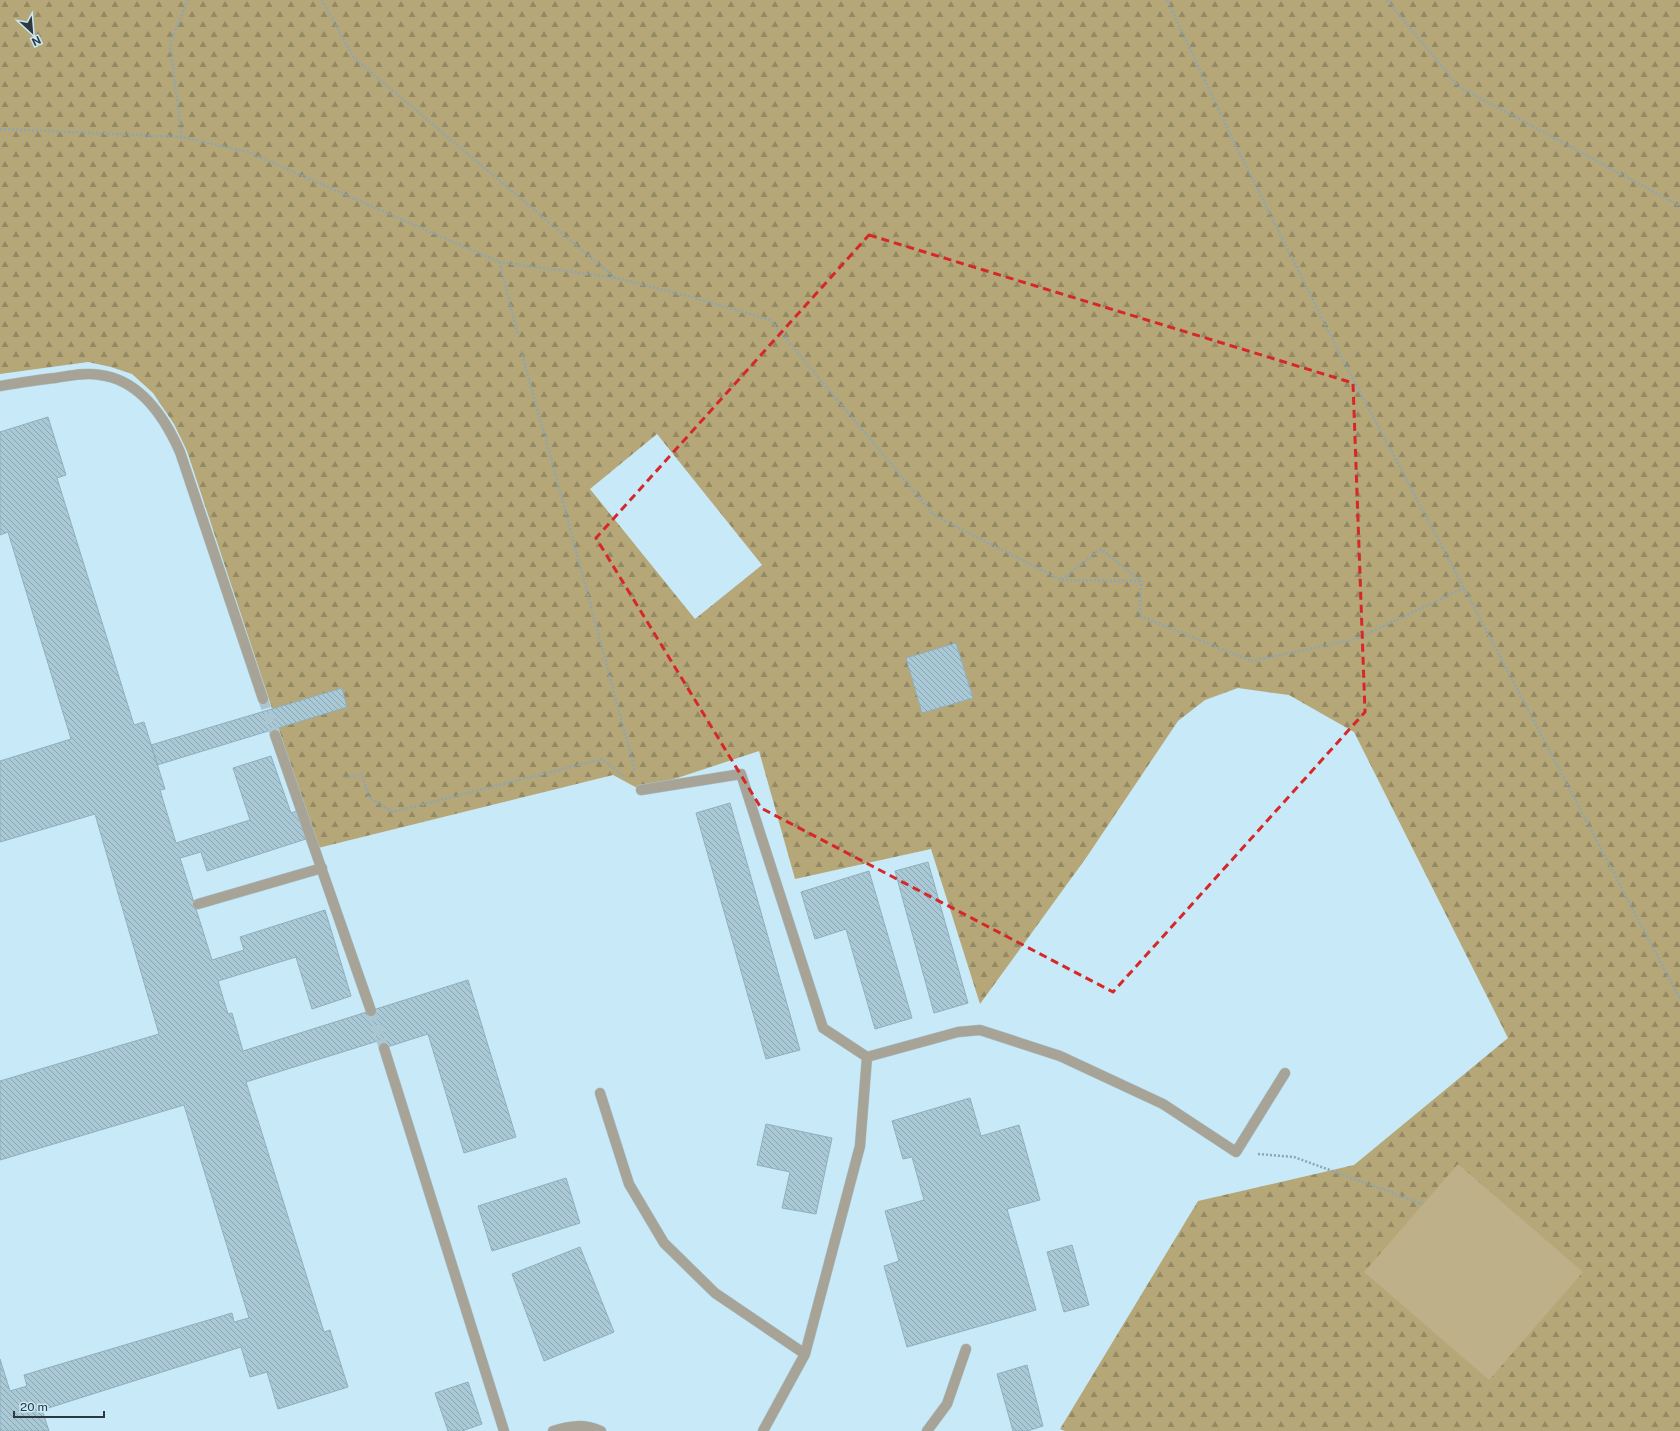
<svg xmlns="http://www.w3.org/2000/svg" width="1680" height="1431" viewBox="0 0 1680 1431" font-family="'Public Sans',sans-serif">
  <style>
    .forest { fill: url(#forest-firs); fill-rule: evenodd }
    .park { fill: #beb088 }
    .building { fill: url(#building-back-hatch); stroke: #90afbc }
    .lines { fill: none; stroke-linecap: round; stroke-linejoin: round }
    .minor-tunnel { stroke: #a9c6d2; stroke-width: 10; stroke-dasharray: 10 5; stroke-linecap: butt }
    .minor-casing { stroke: #a9c6d2; stroke-width: 11 }
    .path { stroke: #8da6b1; stroke-width: 2.5; stroke-dasharray: 2 2; stroke-linecap: butt }
    .minor { stroke: #a7a397; stroke-width: 10 }
    .marked { fill: none; stroke: #d62828; stroke-width: 3; stroke-dasharray: 8 5; stroke-linejoin: round }
  </style>
  <defs>
    <pattern id="forest-firs" width="22" height="20" patternUnits="userSpaceOnUse"><rect width="22" height="20" fill="#b6a779"/><path d="M5 1l3.5 6h-7zM16 11l3.5 6h-7z" fill="#948965"/></pattern>
    <pattern id="building-back-hatch" width="6" height="6" patternUnits="userSpaceOnUse"><rect width="6" height="6" fill="#a9c9d7"/><path d="M-1 5l2 2M0 0l6 6M5-1l2 2" fill="none" stroke="#8aa4b0"/></pattern>
  </defs>
  <rect width="100%" height="100%" fill="#c8e9f7"/>
  <path class="forest" d="M0,0H1680V1431H1065L1060,1429L1198,1201L1354,1165L1508,1038L1354,732L1289,695L1238,688L1205,700L1178,721L1086,858L980,1004L931,849L795,879L759,751L641,790L613,775L318,848L187,451L174,424L153,393L132,374L111,367L88,362L0,374ZM657,434L762,565L695,619L590,489Z"/>
  <path class="park" d="M1458,1164L1583,1272L1489,1380L1364,1272Z"/>
  <path class="building" d="M48,417L66,475L57,478L134,725L144,722L165,789L160,790L176,843L250,820L233,768L271,756L291,813L297,811L306,839L207,871L201,852L180,858L212,960L244,950L240,937L325,910L351,996L312,1009L296,957L218,981L228,1014L232,1013L243,1051L468,980L516,1137L464,1153L428,1034L384,1048L381,1040L246,1082L324,1332L330,1330L348,1387L278,1409L267,1372L250,1377L241,1347L42,1410L49,1431H0V1359L10,1391L27,1386L24,1375L232,1313L234,1322L249,1318L184,1105L0,1160V1081L159,1034L95,814L0,842V761L71,739L8,532L0,535V432Z
    M956,643L973,698L922,713L906,658Z
    M342,688L347,707L157,765L151,745Z
    M730,803L800,1050L766,1059L696,813Z
    M928,862L968,1003L934,1013L895,871Z
    M869,871L912,1018L875,1029L846,929L815,939L801,892Z
    M970,1098L981,1136L1019,1125L1040,1200L1007,1209L1036,1310L907,1347L884,1266L899,1261L885,1211L924,1200L912,1157L903,1159L892,1121Z
    M766,1124L832,1138L816,1214L782,1208L790,1172L757,1165Z
    M566,1178L580,1223L492,1251L478,1206Z
    M1072,1245L1089,1305L1064,1312L1047,1252Z
    M580,1247L614,1332L544,1361L512,1274Z
    M1027,1365L1043,1426L1027,1431H1013L997,1374Z
    M468,1382L482,1424L462,1431H448L435,1393Z"/>
  <g class="lines">
    <path class="minor-tunnel" d="M263,699L275,735
      M371,1011L384,1048"/>
    <g class="minor-casing">
      <path id="minor" d="M0,386C18,383 36,380 55,378C69,376 85,372 100,375C141,380 165,418 180,452L263,699
        M275,735L371,1011
        M641,790L741,774L823,1028L867,1057
        M198,904L322,868
        M384,1048L504,1431
        M600,1093L629,1184L664,1243L715,1293L805,1354
        M553,1431C571,1425 584,1424 601,1431
        M763,1431L805,1354L860,1146L867,1057L958,1032L980,1030L1060,1056L1163,1104L1236,1152L1285,1073
        M927,1431L947,1404L966,1349"/>
    </g>
    <path class="path" d="M322,0L354,58L615,278
      M1167,0L1232,138L1344,362L1464,588L1680,999
      M1387,0L1458,86L1680,206
      M0,129L182,137L248,152L499,262L616,278L695,298L770,320L934,515L1061,580L1101,549L1141,581L1140,616L1252,661L1356,639L1464,588
      M182,137L170,43L188,0
      M499,262L518,335
      M521,351L556,476L635,771
      M1062,580L1141,581
      M345,778L362,774L369,798L393,812L602,759L625,777
      M1258,1154L1294,1157L1423,1204"/>
    <use href="#minor" class="minor"/>
  </g>
  <path class="marked" d="M869,235L1353,383L1365,712L1113,992L761,808L596,538Z"/>
  <g transform="translate(32 32) rotate(154)" stroke="#c8e9f7" stroke-width="3" paint-order="stroke">
  <path d="M0-3L7 15L0 10L-7 15Z" fill="#2d393f"/>
  <text y="-6" font-size="11" font-weight="bold" text-anchor="middle" fill="#2d393f">N</text>
  </g>
  <path d="M14 1411v6h90v-6" fill="none" stroke="#2d393f" stroke-width="2"/>
  <text x="20" y="1411" font-size="12" fill="#2d393f" stroke="#c8e9f7" stroke-width="3" paint-order="stroke">20 m</text>
</svg>
